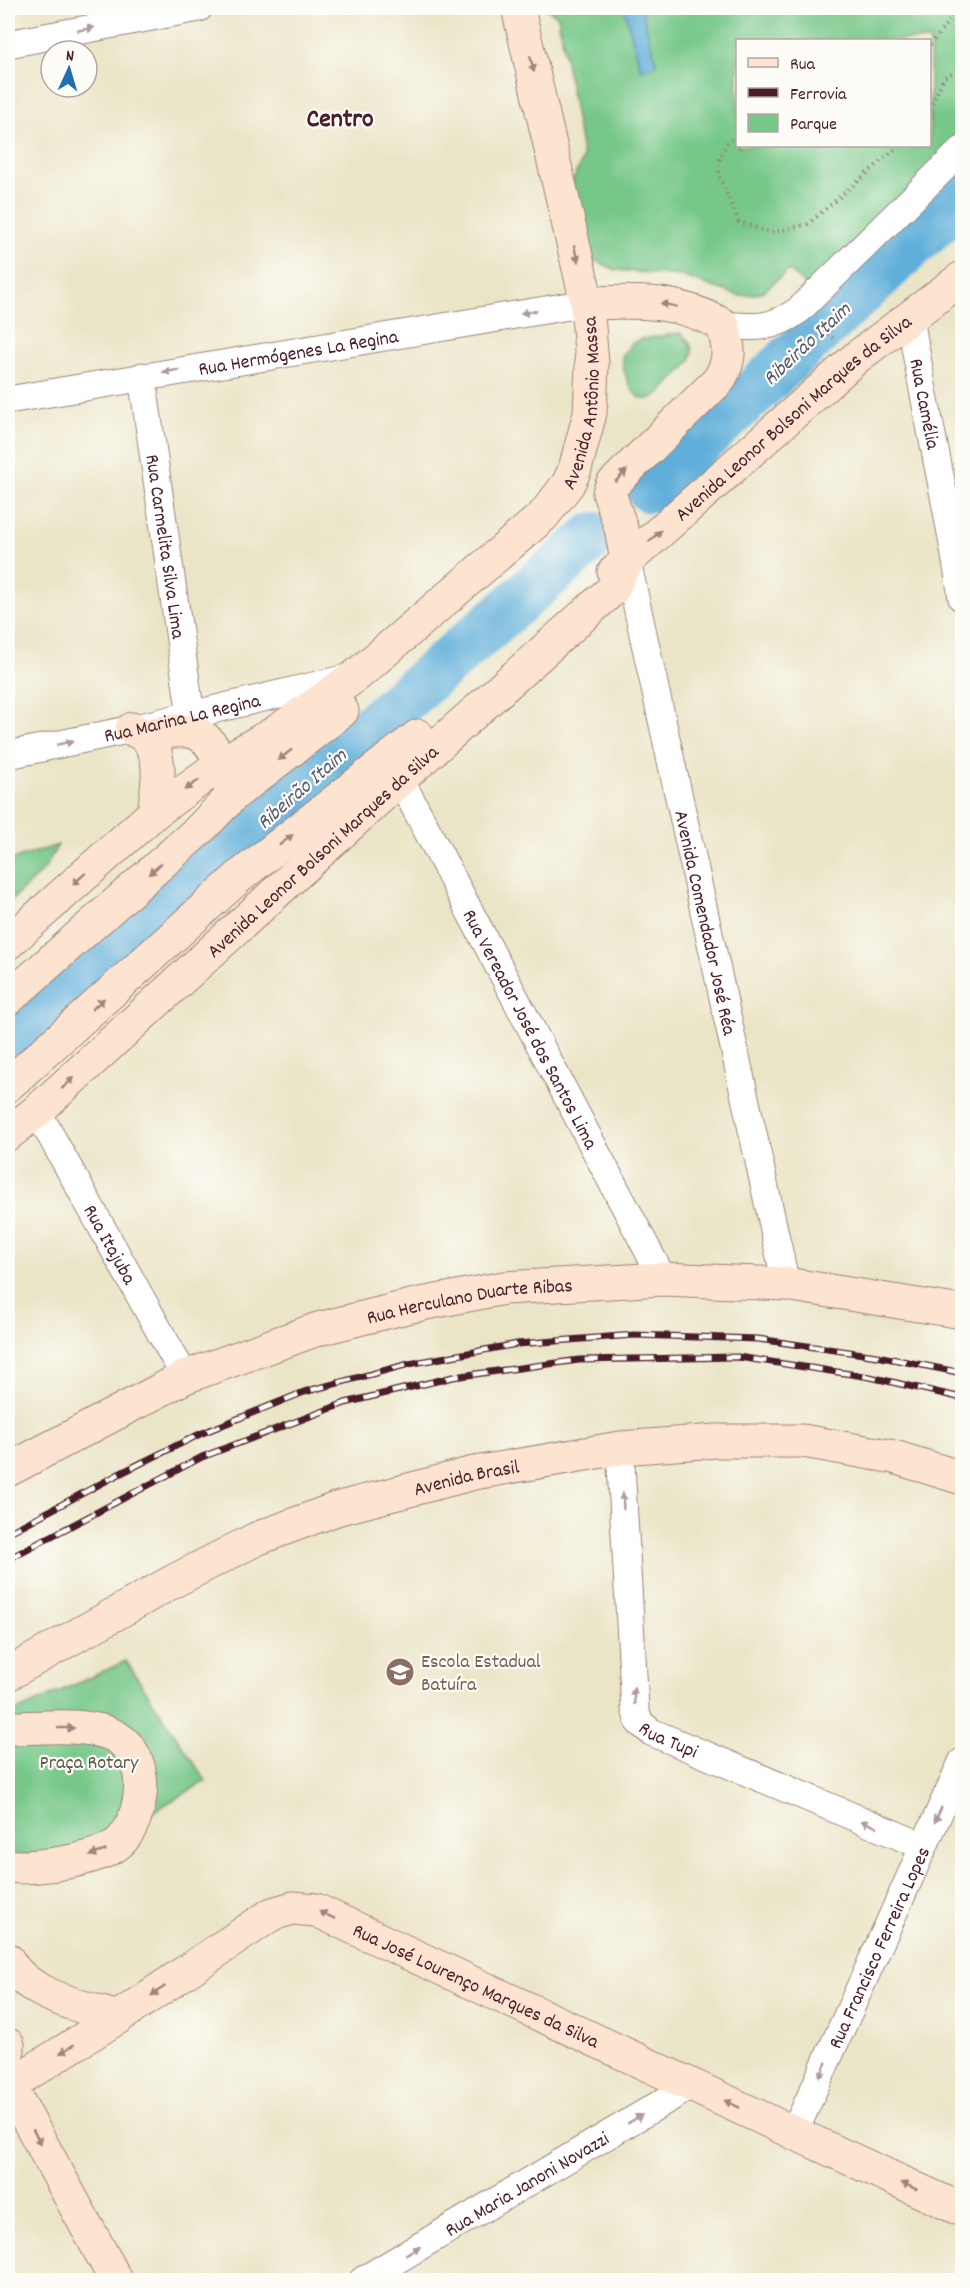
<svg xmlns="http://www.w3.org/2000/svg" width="970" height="2288" viewBox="0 0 970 2288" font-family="Dekko,sans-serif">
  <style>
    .green { fill: #76c788; stroke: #60735a; stroke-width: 1.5; fill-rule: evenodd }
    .water { fill: #60afda; stroke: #556782; stroke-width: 1.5 }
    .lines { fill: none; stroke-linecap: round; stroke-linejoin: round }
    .river { stroke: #60afda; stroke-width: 48 }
    .street-casing { stroke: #9a8279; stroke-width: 29 }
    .secondary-casing { stroke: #9a8279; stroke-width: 35 }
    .path { stroke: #9a8279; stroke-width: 4; stroke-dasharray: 1.5 4.5; stroke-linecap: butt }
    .street { stroke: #fff; stroke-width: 27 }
    .secondary { stroke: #fde4d1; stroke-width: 33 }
    .rail-casing { stroke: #4a1f2b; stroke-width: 7 }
    .rail { stroke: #fdfcf7; stroke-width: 4.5; stroke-dasharray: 14; stroke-linecap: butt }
    .oneway { fill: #ae9aa0 }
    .oneway2 { fill: #a4827e }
    .labels { text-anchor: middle; stroke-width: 4.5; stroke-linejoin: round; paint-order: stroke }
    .street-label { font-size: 20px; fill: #4a1f2b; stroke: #fdfcf7 }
    .education-label { font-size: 20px; fill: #785e54; stroke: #fdfcf7; text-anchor: start }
    .park-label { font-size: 20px; fill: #595a4c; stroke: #fdfcf7 }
    .water-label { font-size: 21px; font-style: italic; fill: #535971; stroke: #fdfcf7 }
    .district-label { font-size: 26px; font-weight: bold; fill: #4a1f2b; stroke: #fdfcf7 }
  </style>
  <rect width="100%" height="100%" fill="#fdfcf7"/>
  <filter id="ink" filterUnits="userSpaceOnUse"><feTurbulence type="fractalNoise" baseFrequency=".0167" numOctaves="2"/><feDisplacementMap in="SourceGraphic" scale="12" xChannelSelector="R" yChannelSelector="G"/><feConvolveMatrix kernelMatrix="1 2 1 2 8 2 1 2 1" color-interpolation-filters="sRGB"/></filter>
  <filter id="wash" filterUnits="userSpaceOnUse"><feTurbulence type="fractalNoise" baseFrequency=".008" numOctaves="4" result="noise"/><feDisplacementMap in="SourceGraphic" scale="24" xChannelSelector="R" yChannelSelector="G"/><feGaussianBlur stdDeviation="1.35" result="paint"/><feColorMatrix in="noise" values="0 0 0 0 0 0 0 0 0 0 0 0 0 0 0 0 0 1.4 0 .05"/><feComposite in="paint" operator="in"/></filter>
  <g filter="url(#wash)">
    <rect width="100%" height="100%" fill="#ebe5c7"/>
    <path class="green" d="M545,8H962V162L816,295L789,270L761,293L740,296L681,276L616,270L592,259L567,193L583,158L558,16ZM738,40H930V146H738Z
      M962,212V230L837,338L830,330Z
      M680,333C686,338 692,343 692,352C692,363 681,371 674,378C669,383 663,391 657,395C633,412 623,372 622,356L632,343L642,339Z
      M58,845L45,868L8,904V861Z
      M126,1661L206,1781L116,1833L8,1871V1715Z"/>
    <path class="water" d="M624,8H641L657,65L641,70Z"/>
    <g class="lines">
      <path class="river" d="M650,489L962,198
        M8,1039L594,536"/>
    </g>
  </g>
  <g filter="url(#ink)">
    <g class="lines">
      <g class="street-casing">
        <g id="street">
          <path d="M8,44L199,8"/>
          <path id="s1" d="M910,317C925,411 948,504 962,598"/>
          <path d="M723,325C755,328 773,329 799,310L962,150"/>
          <path id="s2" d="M142,376L191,716"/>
          <path id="s3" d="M8,400L587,303"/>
          <path id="s4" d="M627,561L786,1284"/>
          <path id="s5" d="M8,755L132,729L347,678"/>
          <path id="s6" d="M400,779L663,1279"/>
          <path id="s7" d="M37,1111L185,1377"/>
          <path id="s8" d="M620,1448L635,1709L639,1722L651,1732L923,1846"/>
          <path id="s9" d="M794,2133L962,1762"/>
          <path id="s10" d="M363,2280L692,2085"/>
        </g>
      </g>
      <g class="secondary-casing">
        <g id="secondary">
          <path d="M587,303C639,301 676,299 723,325C729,348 732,358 719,380L612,485L609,493L621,528L627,561L614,572"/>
          <path d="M132,729C136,731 142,734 145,737C165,756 157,789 154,813"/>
          <path d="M145,736C200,723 211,732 229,784"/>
          <path id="s11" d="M8,943L154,813L222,763L276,732L357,675L543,516L568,484L575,469L590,413L592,364L587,303L518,8"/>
          <path d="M8,999L199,830L233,795L342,711"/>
          <path d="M8,1085L240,876L418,736"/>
          <path id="s12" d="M8,1134L37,1111L400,779L612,590L627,561L857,357L962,278"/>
          <path id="s13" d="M8,1470L185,1377L318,1329L411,1306L504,1288L663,1279L786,1284L962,1312"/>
          <path id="s14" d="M8,1674L172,1582L256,1539L336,1509L474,1473L620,1448L716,1441H803L894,1457L962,1478"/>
          <path d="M8,1728C38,1728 80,1723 108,1733C151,1749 147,1809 122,1840C104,1860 33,1870 8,1866"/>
          <path d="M8,1960C26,1995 82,2006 117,2018"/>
          <path d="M8,2045V2050"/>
          <path d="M8,2083L116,2280"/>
          <path id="s15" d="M8,2086L117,2018L272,1914L293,1908L316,1910L794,2133L962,2210"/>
        </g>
      </g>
      <path class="path" d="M930,45L959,8
        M930,109L944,77L953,73L962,66
        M738,138L728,141L720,159L719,176L739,222L771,233L808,224L899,146
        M818,326L833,338"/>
      <use href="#street" class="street"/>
      <use href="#secondary" class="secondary"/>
      <g class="rail-casing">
        <path id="rail" d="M8,1533L117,1475L200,1434L304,1392L409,1364L517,1344L634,1335L758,1339L877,1356L962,1373
          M8,1559L202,1457L345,1403L453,1377L579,1360L738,1357L870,1377L962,1398"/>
      </g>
      <use href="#rail" class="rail"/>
    </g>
    <defs><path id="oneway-solid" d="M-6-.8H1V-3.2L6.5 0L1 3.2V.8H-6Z" transform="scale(1.5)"/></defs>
    <g class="oneway">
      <use href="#oneway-solid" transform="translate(86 29) rotate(-11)"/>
      <use href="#oneway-solid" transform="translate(529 312) rotate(171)"/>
      <use href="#oneway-solid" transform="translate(171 371) rotate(171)"/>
      <use href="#oneway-solid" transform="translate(65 743) rotate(-12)"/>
      <use href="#oneway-solid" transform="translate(623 1501) rotate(-93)"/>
      <use href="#oneway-solid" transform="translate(634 1696) rotate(-93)"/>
      <use href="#oneway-solid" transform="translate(938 1815) rotate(115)"/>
      <use href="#oneway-solid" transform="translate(869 1824) rotate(-158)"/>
      <use href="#oneway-solid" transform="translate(823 2070) rotate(114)"/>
      <use href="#oneway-solid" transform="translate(635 2119) rotate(-31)"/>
      <use href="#oneway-solid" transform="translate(413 2251) rotate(-31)"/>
    </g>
    <g class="oneway2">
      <use href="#oneway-solid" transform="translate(532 64) rotate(77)"/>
      <use href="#oneway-solid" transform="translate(576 254) rotate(77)"/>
      <use href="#oneway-solid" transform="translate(669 305) rotate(-168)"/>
      <use href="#oneway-solid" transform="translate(621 476) rotate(-45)"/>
      <use href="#oneway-solid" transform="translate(655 536) rotate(-42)"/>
      <use href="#oneway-solid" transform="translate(285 755) rotate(142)"/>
      <use href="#oneway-solid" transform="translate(192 785) rotate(144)"/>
      <use href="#oneway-solid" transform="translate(286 840) rotate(-38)"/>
      <use href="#oneway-solid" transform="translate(155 869) rotate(139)"/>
      <use href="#oneway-solid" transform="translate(79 879) rotate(138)"/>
      <use href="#oneway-solid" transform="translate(98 1004) rotate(-42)"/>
      <use href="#oneway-solid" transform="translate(68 1083) rotate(-42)"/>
      <use href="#oneway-solid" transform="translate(66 1728)"/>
      <use href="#oneway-solid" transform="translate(98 1853) rotate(161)"/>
      <use href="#oneway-solid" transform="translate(327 1915) rotate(-155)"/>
      <use href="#oneway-solid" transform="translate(158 1991) rotate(146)"/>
      <use href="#oneway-solid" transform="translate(67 2049) rotate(148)"/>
      <use href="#oneway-solid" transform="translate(732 2104) rotate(-154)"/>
      <use href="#oneway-solid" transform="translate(37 2137) rotate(61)"/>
      <use href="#oneway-solid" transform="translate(909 2186) rotate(-156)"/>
    </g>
  </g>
  <defs>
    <g id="school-disc" transform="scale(1.5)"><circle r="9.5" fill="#8d6e63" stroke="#fdfcf7"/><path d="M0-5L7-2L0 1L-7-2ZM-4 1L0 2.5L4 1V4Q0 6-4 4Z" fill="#fff"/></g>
  </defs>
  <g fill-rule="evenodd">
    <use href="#school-disc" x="400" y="1672"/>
  </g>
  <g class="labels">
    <g class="street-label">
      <text dy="7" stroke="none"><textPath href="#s3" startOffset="294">Rua Hermógenes La Regina</textPath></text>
      <text dy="7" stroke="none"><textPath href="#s11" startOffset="810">Avenida Antônio Massa</textPath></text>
      <text dy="7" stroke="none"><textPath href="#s1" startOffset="88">Rua Camélia</textPath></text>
      <text dy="7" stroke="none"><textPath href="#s12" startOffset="1065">Avenida Leonor Bolsoni Marques da Silva</textPath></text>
      <text dy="7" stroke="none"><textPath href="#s2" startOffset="172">Rua Carmelita Silva Lima</textPath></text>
      <text dy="7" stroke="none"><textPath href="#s5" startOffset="178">Rua Marina La Regina</textPath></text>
      <text dy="7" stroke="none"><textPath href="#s12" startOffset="423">Avenida Leonor Bolsoni Marques da Silva</textPath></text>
      <text dy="7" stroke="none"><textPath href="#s4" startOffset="370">Avenida Comendador José Réa</textPath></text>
      <text dy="7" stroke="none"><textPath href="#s6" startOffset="282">Rua Vereador José dos Santos Lima</textPath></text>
      <text dy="7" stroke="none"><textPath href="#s7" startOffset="152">Rua Itajuba</textPath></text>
      <text dy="7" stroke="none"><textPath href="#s13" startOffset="496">Rua Herculano Duarte Ribas</textPath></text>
      <text dy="7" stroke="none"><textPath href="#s14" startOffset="502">Avenida Brasil</textPath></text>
      <text dy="7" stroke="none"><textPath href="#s8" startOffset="310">Rua Tupi</textPath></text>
      <text dy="7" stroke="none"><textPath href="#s9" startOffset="204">Rua Francisco Ferreira Lopes</textPath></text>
      <text dy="7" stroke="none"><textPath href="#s15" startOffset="537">Rua José Lourenço Marques da Silva</textPath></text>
      <text dy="7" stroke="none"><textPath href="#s10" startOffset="190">Rua Maria Janoni Novazzi</textPath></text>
    </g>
    <g class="education-label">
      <text x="421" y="1667">Escola Estadual<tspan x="421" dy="23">Batuíra</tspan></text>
    </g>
    <g class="park-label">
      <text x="89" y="1768">Praça Rotary</text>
    </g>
    <g class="water-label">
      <text transform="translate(806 343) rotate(-43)" y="7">Ribeirão Itaim</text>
      <text transform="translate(301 788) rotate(-41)" y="7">Ribeirão Itaim</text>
    </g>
    <g class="district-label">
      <text x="340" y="126">Centro</text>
    </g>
  </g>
  <rect width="970" height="2288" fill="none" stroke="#fdfcf7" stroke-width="30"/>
  <rect x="736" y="39" width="195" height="108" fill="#fdfcf7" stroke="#b5a4a5" stroke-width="1.5"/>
  <rect x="748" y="58" width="30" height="9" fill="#fde4d1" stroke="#b5a4a5" stroke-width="1.5"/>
  <text x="790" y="69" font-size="18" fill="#4a1f2b">Rua</text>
  <rect x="748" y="88" width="30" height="9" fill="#4a1f2b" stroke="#b5a4a5" stroke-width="1.5"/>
  <text x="790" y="99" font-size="18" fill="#4a1f2b">Ferrovia</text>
  <rect x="748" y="114" width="30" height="18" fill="#76c788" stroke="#b5a4a5" stroke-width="1.5"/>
  <text x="790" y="129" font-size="18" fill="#4a1f2b">Parque</text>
  <g transform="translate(69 69) rotate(4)"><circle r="28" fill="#fdfcf7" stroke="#b5a4a5" stroke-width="1.5"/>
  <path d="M0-4.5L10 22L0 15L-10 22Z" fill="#1f6fb2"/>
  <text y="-9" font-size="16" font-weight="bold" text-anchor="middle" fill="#4a1f2b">N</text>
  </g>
</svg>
